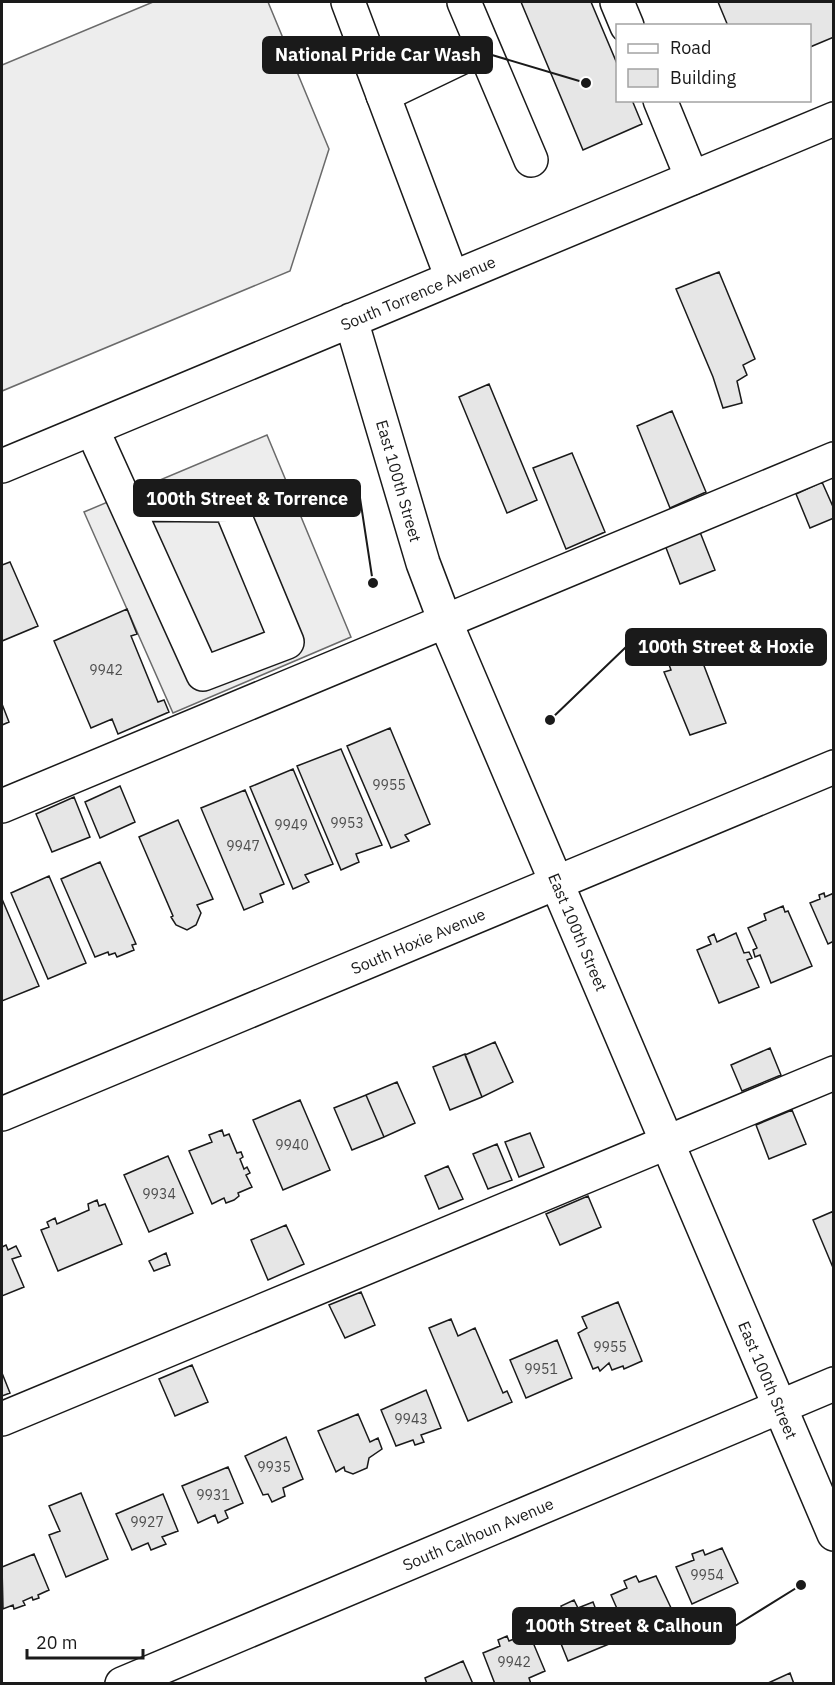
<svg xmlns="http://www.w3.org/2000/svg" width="835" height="1685" viewBox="0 0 835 1685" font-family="'IBM Plex Sans',sans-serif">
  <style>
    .parking { fill: #ededed; stroke: #6a6a6a; stroke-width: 1.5 }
    .building { fill: #e6e6e6; stroke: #1a1a1a; stroke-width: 1.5 }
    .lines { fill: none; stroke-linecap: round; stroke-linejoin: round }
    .minor-casing { stroke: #1a1a1a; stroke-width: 36 }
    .major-casing { stroke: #1a1a1a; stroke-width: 36 }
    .minor { stroke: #fff; stroke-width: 33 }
    .major { stroke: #fff; stroke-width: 33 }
    .labels { text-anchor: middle; stroke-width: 4.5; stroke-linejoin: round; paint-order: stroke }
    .number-label { font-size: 14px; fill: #4d4d4d }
    .street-label { font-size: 16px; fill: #1a1a1a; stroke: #fff }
    .leader { fill: none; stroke: #1a1a1a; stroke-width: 2 }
    .callout-dot { fill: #1a1a1a; stroke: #fff; stroke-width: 2 }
    .callout { fill: #1a1a1a; stroke: #1a1a1a; stroke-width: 2 }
    .callout-label { font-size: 18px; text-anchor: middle; font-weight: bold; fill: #fff }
  </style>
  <rect width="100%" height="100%" fill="#fff"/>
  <path class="parking" d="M153,2H268L329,149L290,271L2,391V65Z
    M267,435L351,637L173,713L84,512Z"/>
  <path class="building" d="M521,2H591L618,66V100H632L642,124L583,150Z
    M718,2H834V37L810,47V26H728Z
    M719,272L755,359L743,365L747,375L737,381L742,403L723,408L713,377L676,289Z
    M489,384L537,500L507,513L459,397Z
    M672,411L706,492L670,508L637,426Z
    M572,453L605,532L566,549L533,468Z
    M822,482L834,509V518L810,528L796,494Z
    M698,527L715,570L680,584L663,540Z
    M10,562L38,626L2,641V565Z
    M127,609L137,634L131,636L158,702L164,700L169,712L118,734L112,719L91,728L54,641Z
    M683,656L686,664L701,658L726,723L690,735L664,672L671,670L668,662Z
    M2,704L9,722L2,725Z
    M390,728L430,824L405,835L409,841L391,848L347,746Z
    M341,749L382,845L356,854L359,862L341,870L297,766Z
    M293,769L333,864L305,875L309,882L293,889L250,787Z
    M120,786L135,822L100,838L85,802Z
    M245,790L284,884L260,894L263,902L244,910L201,808Z
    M74,797L90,837L52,852L36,814Z
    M178,820L213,899L197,905L201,913L196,925L187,930L176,925L171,917L173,916L139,837Z
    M100,862L136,944L132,945L134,950L117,957L115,953L109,955L108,952L95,957L61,879Z
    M49,876L86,963L48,979L11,893Z
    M824,893L825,897L834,893V941L828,944L810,903L820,899L819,895Z
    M2,899L39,986L2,1001Z
    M783,906L785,912L788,911L812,966L771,983L760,955L755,957L753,950L757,948L748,928L766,920L764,914Z
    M736,933L744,953L749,952L752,958L747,960L759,987L719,1003L697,950L711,944L708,937L714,934L717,942Z
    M495,1042L513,1082L482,1097L465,1055Z
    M770,1048L781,1075L742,1091L731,1065Z
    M465,1054L482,1097L450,1110L433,1067Z
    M397,1082L415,1123L384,1137L366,1095Z
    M366,1095L384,1137L352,1150L334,1108Z
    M300,1100L330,1170L283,1190L253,1120Z
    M792,1110L806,1144L769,1159L756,1125Z
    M222,1130L224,1136L229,1134L237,1153L241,1152L243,1157L240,1159L244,1169L247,1167L250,1173L246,1175L252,1187L238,1193L239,1196L234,1200L226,1203L224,1198L212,1204L189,1151L212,1142L209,1135Z
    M530,1133L544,1167L519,1177L505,1142Z
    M497,1144L512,1180L488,1189L473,1154Z
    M168,1156L193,1213L149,1232L124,1175Z
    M448,1166L463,1199L439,1209L425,1176Z
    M588,1196L601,1227L560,1245L546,1214Z
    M97,1200L99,1206L105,1204L122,1244L58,1271L41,1230L49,1227L47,1222L55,1218L57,1224L89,1210L88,1204Z
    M834,1211V1270L813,1220Z
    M286,1225L304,1264L268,1280L251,1240Z
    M6,1245L8,1250L16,1246L21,1256L12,1259L24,1287L2,1296V1247Z
    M166,1253L170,1265L154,1271L149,1261Z
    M361,1292L375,1325L345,1338L329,1305Z
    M618,1302L642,1361L624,1369L623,1366L612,1370L609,1363L600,1371L598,1367L593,1369L578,1333L587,1328L582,1317Z
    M451,1319L458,1336L475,1328L503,1393L507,1391L512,1402L468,1421L429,1328Z
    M557,1340L572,1378L526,1398L510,1360Z
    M192,1365L208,1402L175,1416L159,1379Z
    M2,1373L10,1393L2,1396Z
    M426,1390L441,1428L421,1435L424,1442L415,1445L413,1440L396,1446L381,1410Z
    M358,1414L370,1442L378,1438L382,1449L369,1458L367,1468L353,1474L345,1471L344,1467L336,1472L318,1431Z
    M286,1437L303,1479L283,1488L285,1496L272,1502L268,1494L263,1495L245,1456Z
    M228,1467L243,1503L225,1511L228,1518L218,1523L215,1515L198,1523L182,1486Z
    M81,1493L108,1559L66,1577L49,1535L60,1531L49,1506Z
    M163,1494L178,1531L162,1537L166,1544L151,1550L148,1543L132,1550L116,1514Z
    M722,1548L738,1583L692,1604L676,1567L694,1560L692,1554L703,1550L705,1555Z
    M34,1554L49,1590L38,1595L39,1598L33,1600L32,1597L23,1601L25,1605L14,1609L13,1605L3,1609L2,1567Z
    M636,1576L639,1582L656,1576L672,1610L626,1629L611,1595L627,1588L624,1581Z
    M574,1600L578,1608L593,1602L609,1644L568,1661L551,1619L565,1614L561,1606Z
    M529,1633L545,1671L529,1678L531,1684H495L483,1653L500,1646L498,1640L507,1636L509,1641Z
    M463,1661L473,1684H427L425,1678Z
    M790,1673L794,1684H766Z"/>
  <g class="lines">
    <g class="minor-casing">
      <path id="minor" d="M464,2L531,160
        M617,2L627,26
        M383,95L483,47
        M660,100L692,178
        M92,429L203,674L287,642L230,505L126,504
        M2,806L834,459
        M2,1114L834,767
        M2,1419L834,1073
        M122,1684L834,1384"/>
    </g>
    <g class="major-casing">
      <path id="major" d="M348,2L452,278
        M351,320L423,563L445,621L834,1534
        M2,466L834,119"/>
    </g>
    <use href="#minor" class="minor"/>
    <use href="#major" class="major"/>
  </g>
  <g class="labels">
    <g class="number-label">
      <text x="106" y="675">9942</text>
      <text x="389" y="790">9955</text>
      <text x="347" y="828">9953</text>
      <text x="291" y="830">9949</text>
      <text x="243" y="851">9947</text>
      <text x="292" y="1150">9940</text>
      <text x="159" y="1199">9934</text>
      <text x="610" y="1352">9955</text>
      <text x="541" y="1374">9951</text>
      <text x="411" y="1424">9943</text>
      <text x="274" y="1472">9935</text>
      <text x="213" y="1500">9931</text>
      <text x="147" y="1527">9927</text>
      <text x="707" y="1580">9954</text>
      <text x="514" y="1667">9942</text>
    </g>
    <g class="street-label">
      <text transform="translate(418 293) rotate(-23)" y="6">South Torrence Avenue</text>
      <text transform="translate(399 481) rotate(74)" y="6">East 100th Street</text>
      <text transform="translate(578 932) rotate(67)" y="6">East 100th Street</text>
      <text transform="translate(418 941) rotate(-23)" y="6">South Hoxie Avenue</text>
      <text transform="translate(768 1380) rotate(67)" y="6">East 100th Street</text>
      <text transform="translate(478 1534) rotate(-23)" y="6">South Calhoun Avenue</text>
    </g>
  </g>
  <path class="leader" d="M586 83L492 55M373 583L360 498M550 720L626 647M801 1585L735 1626"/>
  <g class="callout-dot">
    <circle cx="586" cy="83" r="6"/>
    <circle cx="373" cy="583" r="6"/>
    <circle cx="550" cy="720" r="6"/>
    <circle cx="801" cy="1585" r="6"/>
  </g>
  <g class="callout">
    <rect x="263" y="37" width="229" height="36" rx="6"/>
    <rect x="134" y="480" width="226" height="36" rx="6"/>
    <rect x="626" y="629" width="200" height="36" rx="6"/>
    <rect x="513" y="1608" width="222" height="36" rx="6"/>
  </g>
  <g class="callout-label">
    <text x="378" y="61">National Pride Car Wash</text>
    <text x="247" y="505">100th Street &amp; Torrence</text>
    <text x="726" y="653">100th Street &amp; Hoxie</text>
    <text x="624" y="1632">100th Street &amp; Calhoun</text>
  </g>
  <rect width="835" height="1685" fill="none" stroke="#1a1a1a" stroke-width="6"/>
  <rect x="616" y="24" width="195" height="78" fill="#ffffff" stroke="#a3a3a3" stroke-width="1.5"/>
  <rect x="628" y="44" width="30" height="9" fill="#ffffff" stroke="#a3a3a3" stroke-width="1.5"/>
  <text x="670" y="54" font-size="18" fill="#1a1a1a">Road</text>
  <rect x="628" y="69" width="30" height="18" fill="#e6e6e6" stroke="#a3a3a3" stroke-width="1.5"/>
  <text x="670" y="84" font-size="18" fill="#1a1a1a">Building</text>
  <path d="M27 1649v9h116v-9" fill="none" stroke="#1a1a1a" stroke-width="3"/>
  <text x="36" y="1649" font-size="18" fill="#1a1a1a" stroke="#ffffff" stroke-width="4.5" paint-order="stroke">20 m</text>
</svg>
